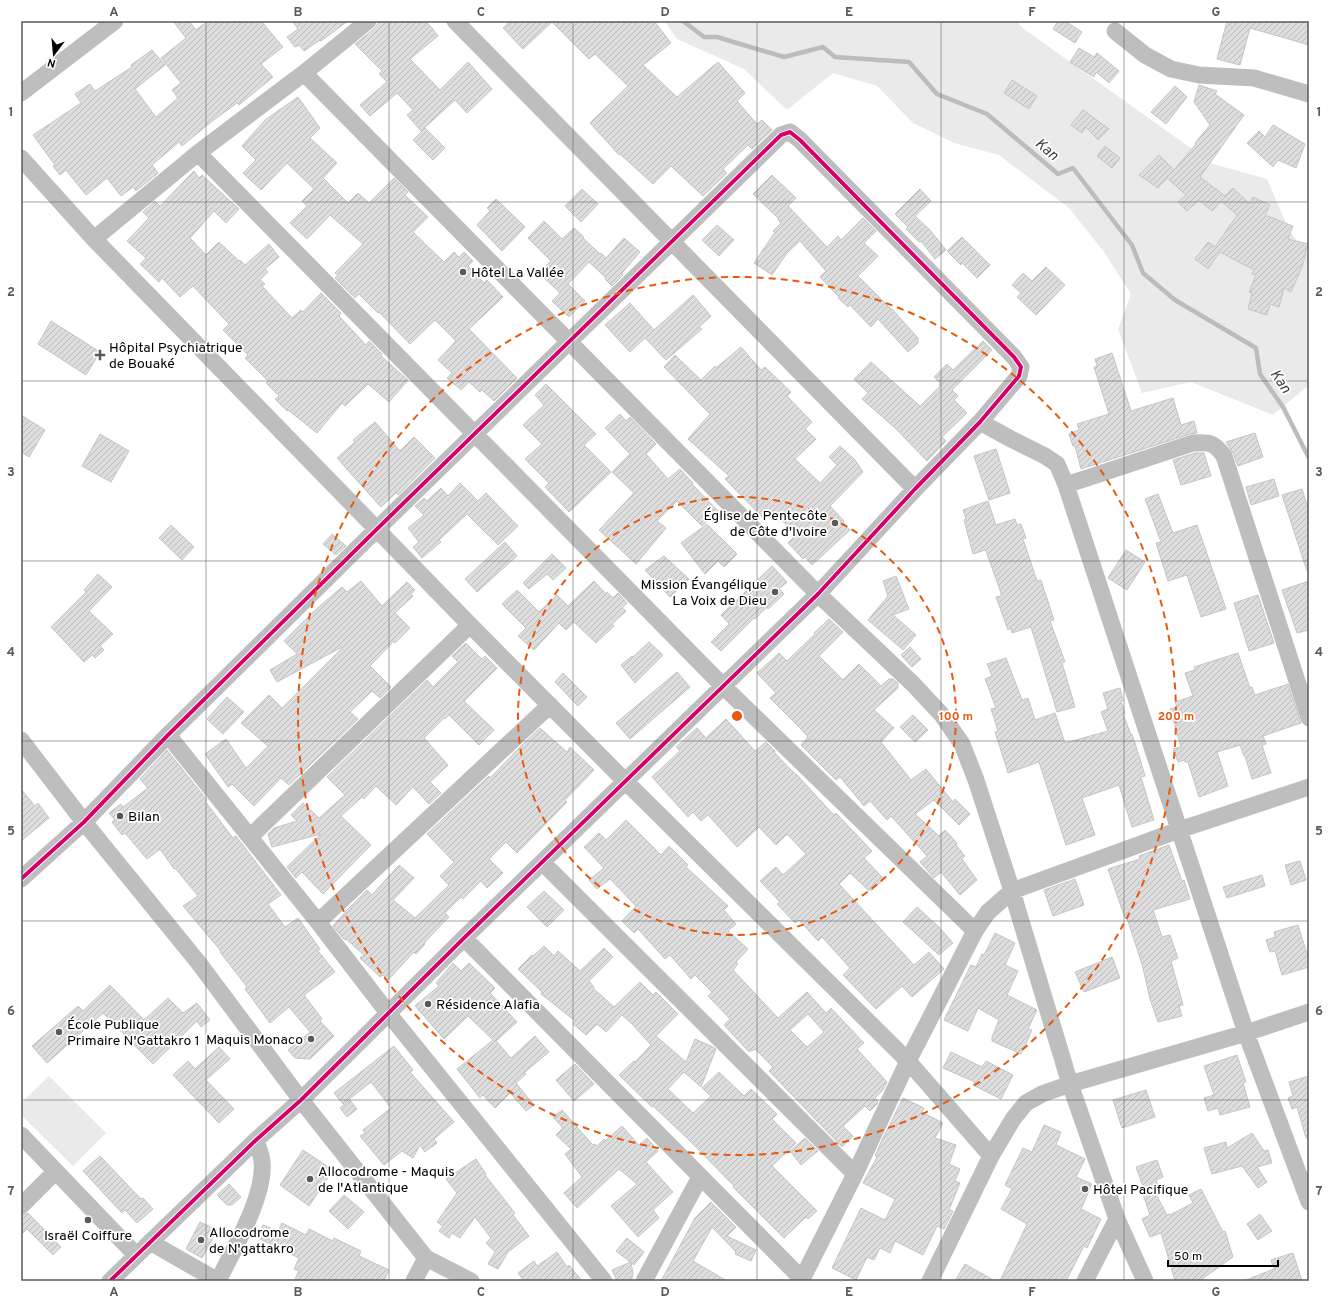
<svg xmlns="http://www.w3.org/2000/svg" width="1330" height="1302" viewBox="0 0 1330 1302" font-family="Overpass,sans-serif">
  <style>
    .grass { fill: #eaeaea }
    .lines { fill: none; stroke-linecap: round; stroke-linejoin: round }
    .stream { stroke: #bcbcbc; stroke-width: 4.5 }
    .building { fill: url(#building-hatch); stroke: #c5c5c5; fill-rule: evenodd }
    .minor { stroke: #bebebe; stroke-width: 17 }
    .cycleway-casing { stroke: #fff; stroke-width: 6 }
    .cycleway { stroke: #d6006c; stroke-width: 4 }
    .grid { fill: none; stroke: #595959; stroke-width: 1; stroke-opacity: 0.55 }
    .ring { fill: none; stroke: #e8590c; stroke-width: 2; stroke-dasharray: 7 5 }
    .poi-dot { fill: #595959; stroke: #fff; stroke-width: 1.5 }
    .labels { text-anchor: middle; stroke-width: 3.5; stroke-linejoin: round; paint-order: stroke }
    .poi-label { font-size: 14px; fill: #000; stroke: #fff; text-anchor: start }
    .water-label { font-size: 15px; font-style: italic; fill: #414141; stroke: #fff }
    .centre { fill: #e8590c; stroke: #fff; stroke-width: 2 }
    .ring-label { font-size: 12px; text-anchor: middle; font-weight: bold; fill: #e8590c; stroke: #fff; stroke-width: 3.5; stroke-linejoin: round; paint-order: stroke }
    .neatline { fill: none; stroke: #595959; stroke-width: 1.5 }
    .grid-label { font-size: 13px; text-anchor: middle; font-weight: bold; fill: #595959 }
  </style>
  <defs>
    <pattern id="building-hatch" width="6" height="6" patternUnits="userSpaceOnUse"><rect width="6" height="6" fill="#ddd"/><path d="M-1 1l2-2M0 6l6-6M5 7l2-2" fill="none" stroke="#bcbcbc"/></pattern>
  </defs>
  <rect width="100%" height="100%" fill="#fff"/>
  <path class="grass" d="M665,21H1016L1024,29L1213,164L1267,179L1289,230L1309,257V385L1273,415L1191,382L1142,393L1118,329L1131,294L1104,252L1069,208L999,155L954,143L913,123L877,86L833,73L787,110L744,69L677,39Z
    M49,1076L106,1133L73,1166L21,1115V1103Z"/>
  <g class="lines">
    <path class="stream" d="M683,21L704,37H717L784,57L823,47L835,57L909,62L937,94L987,114L1058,174L1073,168L1132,245L1143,273L1175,300L1256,348L1260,374L1283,407L1309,458"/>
  </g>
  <path class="building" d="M173,21H189L196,30L208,21H261L283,47L261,64L273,77L239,105L237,103L211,122L182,146L179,142L152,165L158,173L136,191L133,187L121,196L107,178L86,195L66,170L60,175L53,166L55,165L33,135L81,103L75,94L90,84L95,91L132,67L131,65L152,50L165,65L135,89L156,117L178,98L172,90L181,83L161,58L186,38Z
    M292,21H348L321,41L320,40L304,51L299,45L295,47L287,37L298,29Z
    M380,21H425L432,28L438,36L410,59L440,90L468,62L492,89L467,113L455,100L421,131L407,115L413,110L397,93L370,116L360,105L387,82L379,74L382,71L355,44L374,29Z
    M510,21H654L671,43L643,65L677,97L718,62L745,93L737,101L757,124L762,120L772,130L752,149L748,145L723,169L727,173L703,196L671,166L653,184L620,154L619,155L590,123L628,86L595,54L589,59L552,22L523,49L503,28Z
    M1058,21H1065L1082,32L1075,43L1053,29Z
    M1227,21H1309V45L1250,28L1240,65L1217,59Z
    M1079,48L1094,57L1097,53L1119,71L1109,83L1096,72L1094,77L1070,62Z
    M1012,80L1037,96L1029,109L1004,93Z
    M1199,85L1217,91L1215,94L1244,115L1200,177L1225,196L1233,188L1250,204L1253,197L1270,205L1265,215L1293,226L1288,239L1308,244L1302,267L1291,292L1284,288L1279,307L1270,304L1267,315L1248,309L1252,293L1249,292L1256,275L1252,274L1254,270L1220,252L1208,269L1195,259L1208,242L1215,247L1237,215L1221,201L1212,211L1199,200L1187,211L1178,202L1186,195L1167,178L1158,188L1139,175L1159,155L1174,170L1196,144L1195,143L1210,125L1194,102Z
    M1175,86L1187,97L1166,124L1151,112Z
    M298,97L320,128L310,138L337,163L323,178L348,203L358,193L369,203L394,178L408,192L405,195L428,217L413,232L444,262L454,252L459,257L464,252L473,261L468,266L484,283L487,280L503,297L469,329L517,378L494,401L482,390L480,392L469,382L461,390L447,378L452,373L438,360L456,341L435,320L410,344L379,312L378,313L359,294L355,298L335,278L338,275L335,273L363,244L330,215L307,239L290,223L307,206L302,201L314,189L287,163L261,190L243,173L256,160L242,146L265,120Z
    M1083,110L1109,129L1098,140L1086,127L1082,133L1071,125Z
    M1273,125L1305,144L1296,168L1278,160L1273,167L1247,143L1259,131L1265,137Z
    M425,128L445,148L433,160L413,140Z
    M1105,146L1120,158L1112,168L1097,156Z
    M194,171L199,178L202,175L239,209L226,223L214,211L190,238L206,255L219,242L239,261L240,260L245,265L269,244L279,257L265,269L268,272L260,280L265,284L262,286L292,318L301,310L303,312L321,293L341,313L339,316L366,345L369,341L382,354L381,356L408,380L389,402L368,384L345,406L342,403L317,433L288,410L287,411L275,399L279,396L266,383L268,381L245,358L248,355L223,330L229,324L193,286L180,297L162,278L159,282L140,264L146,258L127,241L149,218L143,212L155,201L160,206Z
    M772,175L796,198L788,206L827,247L838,236L841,240L863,218L876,231L864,243L878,256L858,276L892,310V309L918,338V343L908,352L878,319L871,327L850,305L848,307L838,298L839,297L820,277L826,271L800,241L787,253L772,275L754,263L775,232L773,231L781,223L778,220L779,219L753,194Z
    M582,189L598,204L581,222L565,206Z
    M920,189L931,201L915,216L930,230L946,250L935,259L921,241L919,242L906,229L908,227L895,214Z
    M496,199L525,227L502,251L477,225L490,211L487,208Z
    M544,221L562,239L574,228L584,237L583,238L600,254L601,253L606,258L624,238L640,252L622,273L623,275L612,286L605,279L606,278L589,262L568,284L585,301L569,317L552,301L560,293L539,273L551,261L528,238Z
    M717,225L734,240L719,256L702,240Z
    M962,237L990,265L977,278L962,263L961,265L947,251Z
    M1046,267L1065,285L1036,315L1017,297L1021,293L1012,285L1023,273L1032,281Z
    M693,295L711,316L699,327L702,329L666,360L645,338L630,352L605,325L630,303L654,330Z
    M51,321L100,352L86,375L38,344Z
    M983,341L992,350L952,390L958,396L954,400L967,413L942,437L946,441L927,461L895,428L862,399L868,393L854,379L871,362L920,406L940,386L939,384L940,383L934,377L947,364L953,370Z
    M741,347L761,370L765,367L791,392L787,396L812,422L805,429L816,439L795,459L820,483L837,465L829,457L840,446L855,460L863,472L830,506L844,521L843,522L850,530L812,565L805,557L803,559L788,543L796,535L773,511L764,519L725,479L729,476L688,439L710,414L664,367L675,355L701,380L715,366L716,368Z
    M1112,353L1131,411L1173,398L1181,425L1194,421L1197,433L1190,434L1081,469L1075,446H1073L1069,434L1079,430L1077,424L1109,414L1094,367L1097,366L1095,359Z
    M546,384L596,434L584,445L611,472L569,512L545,487L549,483L525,459L542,444L523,425L544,405L535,395Z
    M620,414L626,421L630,417L656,444L646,454L668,479L680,469L693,483L692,484L718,511L702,526L677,501L657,521L666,528L636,564L599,530L634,493L612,472L630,454L605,428Z
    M21,415L45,430L29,457L21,452Z
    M375,422L400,451L414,437L435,458L398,495L396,493L381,507L352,475L337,458L355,442L353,440Z
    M1255,433L1263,457L1238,466L1233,453L1226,442Z
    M100,434L129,451L111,482L82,466Z
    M996,449L1010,493L989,500L974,456Z
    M1195,453H1204L1211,476L1181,485L1173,460Z
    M1274,479L1279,496L1251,505L1246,487Z
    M460,483L478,501L486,493L518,526L498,545L467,514L439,540L441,542L422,558L413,547L419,542L408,528L424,515L415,506L424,498L427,501L441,488L448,496Z
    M1302,489L1309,511V570L1307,571L1282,495Z
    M1158,494L1173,533L1197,525L1226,609L1201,617L1187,575L1168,581L1156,543L1161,542L1145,499Z
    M988,501L996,525L1015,519L1017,525L1021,524L1026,538L1023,539L1037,581L1041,580L1054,620L1050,621L1065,662L1062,663L1075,707L1057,712L1031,627L1012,633L1011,628L1008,630L996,597L1001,596V593L986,551L985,550L973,554L964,520L966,519L963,510Z
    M707,524L737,554L724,567L718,561L705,574L681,543Z
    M171,525L194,547L182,560L159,538Z
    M332,534L346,546L336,555L323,544Z
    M505,542L517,556L477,592L465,579Z
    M1126,550L1145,562L1127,590L1108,578Z
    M552,554L566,568L553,580L547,574L529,589L523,583Z
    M664,556L689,579L670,597L645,570Z
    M772,566L787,582L779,589L784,594L768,609L767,607L755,619L754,618L721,651L711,642L729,624L721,615Z
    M98,574L112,587L89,611L113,634L100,646L104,650L95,658L92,655L84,662L51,627L86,592L84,590Z
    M896,576L909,609L893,615L916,635L903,650L868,620L888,596L883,581Z
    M361,581L382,606L407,582L415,590L411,594L413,596L395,613L410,628L395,643L394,641L370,666L391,687L380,698L372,691L350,712L358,719L289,785L281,778L254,806L232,784L228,787L205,754L226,739L246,768L268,746L241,723L269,695L282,708L344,646L277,682L270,670L297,654L284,641L313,612L342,587L347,592Z
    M594,581L606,594L607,592L613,598L618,593L627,603L622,608L626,611L612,624L614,626L596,643L574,622L566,630L559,623L534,650L518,636L526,628L502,604L517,590L539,612L557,595L568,606Z
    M1309,581V630L1297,633L1282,590Z
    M1258,595L1274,643L1249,651L1234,603Z
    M829,619L843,632L819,656L843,680L859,664L881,686L889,679H893L898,683V688L874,710L894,728L881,742L911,780L926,769L953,802L955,799L970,814L959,825L934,800L915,814L939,836L945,830L957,843L956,845L965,856L962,859L977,880L960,895L941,872L934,878L920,862L927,856L891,816L887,820L870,801L864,806L840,777L836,780L801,745L808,737L798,726L770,698L776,693L757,673L779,653L787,661L815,634L814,633Z
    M649,642L663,655L635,683L621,665L632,656L633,657Z
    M466,643L482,659L485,656L497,668L464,701L494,730L479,745L449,715L445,719L444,718L424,738L448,765L430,782L441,793L429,804L413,787L396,805L376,786L364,799L362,797L341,816L371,845L323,894L302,872L296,878L287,867L321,834L272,847L268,834L274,828L297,821L291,815L303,803L319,818L345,795L327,777L427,680L433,687L458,662L452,656Z
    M910,647L921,659L912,667L901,655Z
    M1238,653L1250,688L1252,687L1255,695L1288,684L1301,723L1263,736L1266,744L1262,745L1271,773L1252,779L1245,756H1244L1240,745L1217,752L1228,786L1199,797L1188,762H1185L1184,760L1178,762L1173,749L1181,747L1170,709L1177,707L1175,702L1193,696L1185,673L1195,670L1194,667Z
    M1006,658L1022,700L1028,698L1035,720L1055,713L1065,743L1108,731L1101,712L1108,709L1103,693L1120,688L1123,701H1121L1125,713L1123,714L1131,735L1132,734L1140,759L1145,776L1141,777L1154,820L1132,827L1119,785L1082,798L1095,835L1066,845L1039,762L1008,773L1004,760L995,732L998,731L991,709L996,708L985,679L992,676L987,664Z
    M677,672L690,687L630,739L616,723Z
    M563,673L587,697L578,706L555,682Z
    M227,697L244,712L223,734L207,719Z
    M913,715L928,730L915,742L900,727Z
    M726,719L755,751L766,742L775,751L774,752L789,768L798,776L834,815L836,813L872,851L864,858L884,879L872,890H868L850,873L839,884L914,965L929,952L944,969L912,997L902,986L876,1009L843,975L850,968L822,937L818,941L799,920L795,923L777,904L780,902L760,881L776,867L783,875L806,854L787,834L776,845L759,827L737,847L708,815L701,821L693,812L688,817L652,777L680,751L676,747L697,728L706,738Z
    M540,728L567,752L570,747L594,770L565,800L567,802L517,853L506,842L489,859L503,873L487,888L481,881L463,899L461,897L445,913L449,917L424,943L425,944L416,954L414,952L388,980L383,975L380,977L360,958L364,955L346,939L345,940L342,937L333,926L347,910L367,890L372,895L399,865L414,878L393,900L415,918L449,885L440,876L454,862L427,834L489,776L490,778L520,747Z
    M167,750L207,800L205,801L233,838L236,836L281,895L268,904L285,927L298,918L320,949L318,951L335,972L304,995L322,1019L320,1021L334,1036L310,1059L295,1058L288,1050L310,1032L289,1007L270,1023L245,989L247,987L220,952L221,951L183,906L198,896L175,868L174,869L160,849L147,859L125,833L122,835L112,822L115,820L109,813L121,804L123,807L148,788L140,779Z
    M21,789L35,806L38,803L49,818L21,841Z
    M626,820L661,855L669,846L688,865L686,867L728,906L724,910L736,924L728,931L748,949L736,962L738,964L733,970L778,1018L807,992L826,1013L831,1008L864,1043L857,1049L887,1082L883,1090L875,1098L878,1101L877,1104L870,1111L865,1106L843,1126L853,1136L842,1147L769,1071L773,1067L755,1049L752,1051H748L724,1025L730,1019L708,996L712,992L695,975L691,979L670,955L665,959L638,929L634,933L622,921L636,906L610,879L597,889L589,880L604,868L584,847L599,833L606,840ZM808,1014L824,1032L807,1047L790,1030Z
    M1169,845L1182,881L1184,880L1190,899L1153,910L1162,937L1170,935L1178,958L1171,961L1183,1005L1179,1006L1182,1016L1158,1022L1150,999L1142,964L1127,918H1125L1108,869L1140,859L1139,856Z
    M1300,861L1306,880L1291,885L1285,865Z
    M1262,875L1265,886L1227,898L1223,887Z
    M1075,879L1084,905L1053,916L1044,890Z
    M544,891L564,910L547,927L527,907Z
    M917,907L939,927L953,943L939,955L903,922Z
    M1298,925L1309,960V967L1282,975L1275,951L1270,952L1266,940L1275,937L1274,932Z
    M995,933L1015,943L1005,965L1018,971L1007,995L1037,1010L1028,1029L1032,1030L1021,1054L992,1041V1037L999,1020L978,1008L968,1031L944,1020L971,965L976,967L982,954L984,955Z
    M544,946L554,956L558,951L580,971L604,948L613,957L589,981L594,987L593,988L614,1007L640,982L653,995L656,992L678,1014L656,1036L686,1062L695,1039L713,1047L716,1049L701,1087L684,1072L668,1089L693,1113L711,1096L702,1088L719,1072L744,1096L751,1089L777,1114L772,1119L796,1143L772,1166L817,1211L808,1219L806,1217L784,1238L733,1187L734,1186L689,1140L653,1106L652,1107L619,1075L634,1061L635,1062L651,1045L633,1025L622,1015L606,1032L597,1024L586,1035L573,1024L575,1021L541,994L542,992L518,969L532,955L533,956Z
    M1112,957L1120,978L1084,992L1075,972Z
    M453,963L461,971L469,963L495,988L490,993L517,1022L496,1041L511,1058L535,1036L549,1052L524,1073L526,1074L516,1083L534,1105L526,1111L510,1093L495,1108L483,1095L480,1098L457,1069L493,1040L468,1016L444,1039L415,1006L439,986L436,983Z
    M110,985L144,1020L168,998L183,1013L197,1003L210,1020L201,1027L197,1021L153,1064L103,1013L47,1063L32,1046L78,1006L83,1011Z
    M394,1046L413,1070L410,1072L454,1122L434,1139L437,1143L425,1152L420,1145L413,1158L402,1151L384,1165L360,1136L365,1133L363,1130L391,1108L371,1082L343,1104L334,1093Z
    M219,1047L230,1059L206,1080L234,1109L219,1123L173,1075L188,1061L195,1069Z
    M951,1052L982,1067L986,1061L1013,1075L1001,1099L973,1085L975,1082L943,1068Z
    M1237,1055L1246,1082L1243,1083L1250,1107L1220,1115L1218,1108L1208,1111L1204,1098L1214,1095L1204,1066Z
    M575,1064L594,1084L574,1101L556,1080Z
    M1309,1076V1138H1306L1297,1107L1292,1109L1288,1098L1293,1096L1289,1082Z
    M1146,1090L1155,1117L1122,1128L1113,1100Z
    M903,1098L924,1108L922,1112L943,1123L935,1138L956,1145L949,1164L960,1169L955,1181L960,1183L949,1210L953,1211L944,1229L937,1226L923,1255L895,1241L890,1253L880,1248L874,1260L867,1257L856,1280L832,1268L861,1208L885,1220L895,1199L863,1183L877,1157L875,1156L883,1138Z
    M350,1100L357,1109L347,1117L340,1108Z
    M562,1110L593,1145L595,1144L597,1146L604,1139L605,1141L622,1126L639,1145L647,1138L658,1151L646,1162L673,1192L653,1210L659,1218L638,1237L611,1206L637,1184L619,1169L577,1208L564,1193L582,1177L565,1154L571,1149L556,1135L563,1128L553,1117Z
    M1044,1125L1061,1132L1056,1145L1085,1159L1076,1177L1092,1184L1081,1209L1101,1219L1087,1248L1084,1246L1066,1281H1000L1027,1224L1001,1209L1012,1189L1005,1185L1023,1148L1032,1152Z
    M1252,1133L1264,1151L1268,1150L1272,1163L1257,1167L1267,1182L1258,1188L1242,1166L1212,1174L1204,1148L1226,1142L1227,1148Z
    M805,1138L818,1151L801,1165L790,1151Z
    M303,1150L333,1170L309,1206L280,1185Z
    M100,1156L141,1199L143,1198L153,1209L137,1223L125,1210L122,1213L83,1171Z
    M476,1159L486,1174L485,1175L515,1213L513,1215L529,1236L508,1252L498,1269L488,1264L495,1252L486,1243L491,1238L475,1217L460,1238L452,1233L449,1238L439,1231L443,1226L437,1222L457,1193L446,1179Z
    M1157,1160L1163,1177L1156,1180L1160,1193L1156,1194L1167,1215L1170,1214V1215L1193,1203L1189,1195L1201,1189L1223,1232L1225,1231L1233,1257L1199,1281H1175L1161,1233L1150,1237L1142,1219L1150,1215L1141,1188L1143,1187L1136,1167Z
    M229,1184L241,1197L232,1205H227L217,1195Z
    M344,1195L364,1212L348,1229L329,1211Z
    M711,1202L736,1227L727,1236L756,1250L751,1261L735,1254L736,1252L712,1227L693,1261L727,1281H661L695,1218Z
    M28,1213L61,1247L53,1255L27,1229L21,1235V1216Z
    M1260,1214L1272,1231L1258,1240L1247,1224Z
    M200,1222L217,1230L202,1258L186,1249Z
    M282,1223L306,1235L309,1229L333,1241L334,1238L361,1251L359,1256L389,1270L384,1281H294L299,1271L294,1269L299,1258L258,1238L263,1225L278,1231Z
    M627,1238L644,1252L634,1265L616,1251Z
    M557,1252L567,1267L569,1265L582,1281H524L518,1273L534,1261L537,1266Z
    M1293,1253L1302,1281H1246V1280L1274,1269L1271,1260Z
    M631,1262L633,1274L632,1279L627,1281H617L612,1270Z
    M965,1264L995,1281H955Z"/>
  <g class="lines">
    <path class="minor" d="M455,21L915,489
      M1115,31L1145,55L1171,69L1199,75L1254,78L1309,94
      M304,73L818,594L913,684L942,715L962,744L976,780L1012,891L1070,1084L1117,1219L1145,1281
      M21,93L115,21
      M198,153L723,686L975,931
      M21,158L94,239L470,625L625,781L908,1061L991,1156
      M94,239L198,153L304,73L368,21
      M980,422L1011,439L1045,456L1057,464L1066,485L1246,1033L1309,1202
      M1066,485L1193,443C1209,442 1214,442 1224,456L1309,718
      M168,735L318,922L388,1013L604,1281
      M21,740L84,822L198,962L301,1100L426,1258L471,1281
      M250,837L470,625
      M542,862L855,1174
      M21,879L84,822L168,735L377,529L781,135L790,132L800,140L1014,357L1021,367L1019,376L980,422L915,489L818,594L464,938L301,1100L256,1140L110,1281
      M318,922L550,705
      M464,938L802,1279
      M21,1135L136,1255
      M21,1206L56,1171
      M150,1242L218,1281
      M218,1281C233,1250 266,1195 262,1161C261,1154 258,1147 256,1140
      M414,1281L426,1258
      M644,1281L700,1177
      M801,1281L855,1174L908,1061L975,931L988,912L1012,891L1179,830L1309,787
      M930,1281L991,1156L1013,1119L1026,1103L1042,1094L1070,1084L1246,1033L1309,1012
      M1085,1281L1117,1219"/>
    <g class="cycleway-casing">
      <path id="cycleway" d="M21,879L84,822L168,735L377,529L781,135L790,132L800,140L1014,357L1021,367L1019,376L980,422L915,489L818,594L464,938L301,1100L256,1140L110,1281"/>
    </g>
    <use href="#cycleway" class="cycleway"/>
  </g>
  <path class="grid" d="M206,21V1281M389,21V1281M573,21V1281M757,21V1281M941,21V1281M1124,21V1281M21,202H1309M21,381H1309M21,561H1309M21,741H1309M21,921H1309M21,1100H1309"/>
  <g class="ring">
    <circle cx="737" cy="716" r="219"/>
    <circle cx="737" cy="716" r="439"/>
  </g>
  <g class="poi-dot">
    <circle cx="463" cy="272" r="4"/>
    <path d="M98 349h4v4h4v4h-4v4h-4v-4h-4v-4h4z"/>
    <circle cx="835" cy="523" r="4"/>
    <circle cx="775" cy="592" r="4"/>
    <circle cx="120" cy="816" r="4"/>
    <circle cx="428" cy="1004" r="4"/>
    <circle cx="59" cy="1032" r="4"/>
    <circle cx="311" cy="1039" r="4"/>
    <circle cx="310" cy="1179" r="4"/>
    <circle cx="1085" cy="1189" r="4"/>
    <circle cx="88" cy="1220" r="4"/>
    <circle cx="201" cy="1240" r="4"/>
  </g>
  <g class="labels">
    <g class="poi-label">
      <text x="471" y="277">Hôtel La Vallée</text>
      <text x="109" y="352">Hôpital Psychiatrique<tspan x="109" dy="16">de Bouaké</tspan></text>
      <text x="827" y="520" text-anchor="end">Église de Pentecôte<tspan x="827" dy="16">de Côte d'Ivoire</tspan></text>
      <text x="767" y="589" text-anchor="end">Mission Évangélique<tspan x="767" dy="16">La Voix de Dieu</tspan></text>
      <text x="128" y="821">Bilan</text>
      <text x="436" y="1009">Résidence Alafia</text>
      <text x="67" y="1029">École Publique<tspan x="67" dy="16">Primaire N'Gattakro 1</tspan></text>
      <text x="303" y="1044" text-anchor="end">Maquis Monaco</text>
      <text x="318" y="1176">Allocodrome - Maquis<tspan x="318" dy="16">de l'Atlantique</tspan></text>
      <text x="1093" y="1194">Hôtel Pacifique</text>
      <text x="209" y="1237">Allocodrome<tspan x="209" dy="16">de N'gattakro</tspan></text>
      <text x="88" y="1240" text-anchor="middle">Israël Coiffure</text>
    </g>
    <g class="water-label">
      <text transform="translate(1047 149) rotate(40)" y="5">Kan</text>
      <text transform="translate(1281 381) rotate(56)" y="5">Kan</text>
    </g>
  </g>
  <circle cx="737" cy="716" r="6" class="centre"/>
  <g class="ring-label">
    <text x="956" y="720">100 m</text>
    <text x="1176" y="720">200 m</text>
  </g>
  <rect width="1330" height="1302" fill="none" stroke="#ffffff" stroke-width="44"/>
  <g transform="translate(54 54) rotate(196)" stroke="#ffffff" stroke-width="3" paint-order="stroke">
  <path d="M0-3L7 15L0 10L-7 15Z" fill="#000000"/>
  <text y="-6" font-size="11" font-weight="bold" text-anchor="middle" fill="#000000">N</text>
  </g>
  <path d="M1168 1260v6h110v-6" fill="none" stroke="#000000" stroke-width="2"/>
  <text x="1174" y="1260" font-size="12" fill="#000000" stroke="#ffffff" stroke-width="3" paint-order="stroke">50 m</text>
  <rect x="22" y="22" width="1286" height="1258" class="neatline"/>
  <g class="grid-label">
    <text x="114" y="16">A</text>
    <text x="298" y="16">B</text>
    <text x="481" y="16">C</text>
    <text x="665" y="16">D</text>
    <text x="849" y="16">E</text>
    <text x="1032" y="16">F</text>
    <text x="1216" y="16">G</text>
    <text x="11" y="116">1</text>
    <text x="1319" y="116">1</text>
    <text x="11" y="296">2</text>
    <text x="1319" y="296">2</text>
    <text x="11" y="476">3</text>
    <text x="1319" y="476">3</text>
    <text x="11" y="656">4</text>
    <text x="1319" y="656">4</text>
    <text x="11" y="835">5</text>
    <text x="1319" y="835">5</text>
    <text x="11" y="1015">6</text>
    <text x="1319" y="1015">6</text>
    <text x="11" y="1195">7</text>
    <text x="1319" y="1195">7</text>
    <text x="114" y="1296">A</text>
    <text x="298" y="1296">B</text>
    <text x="481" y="1296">C</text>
    <text x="665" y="1296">D</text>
    <text x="849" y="1296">E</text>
    <text x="1032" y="1296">F</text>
    <text x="1216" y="1296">G</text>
  </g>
</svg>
